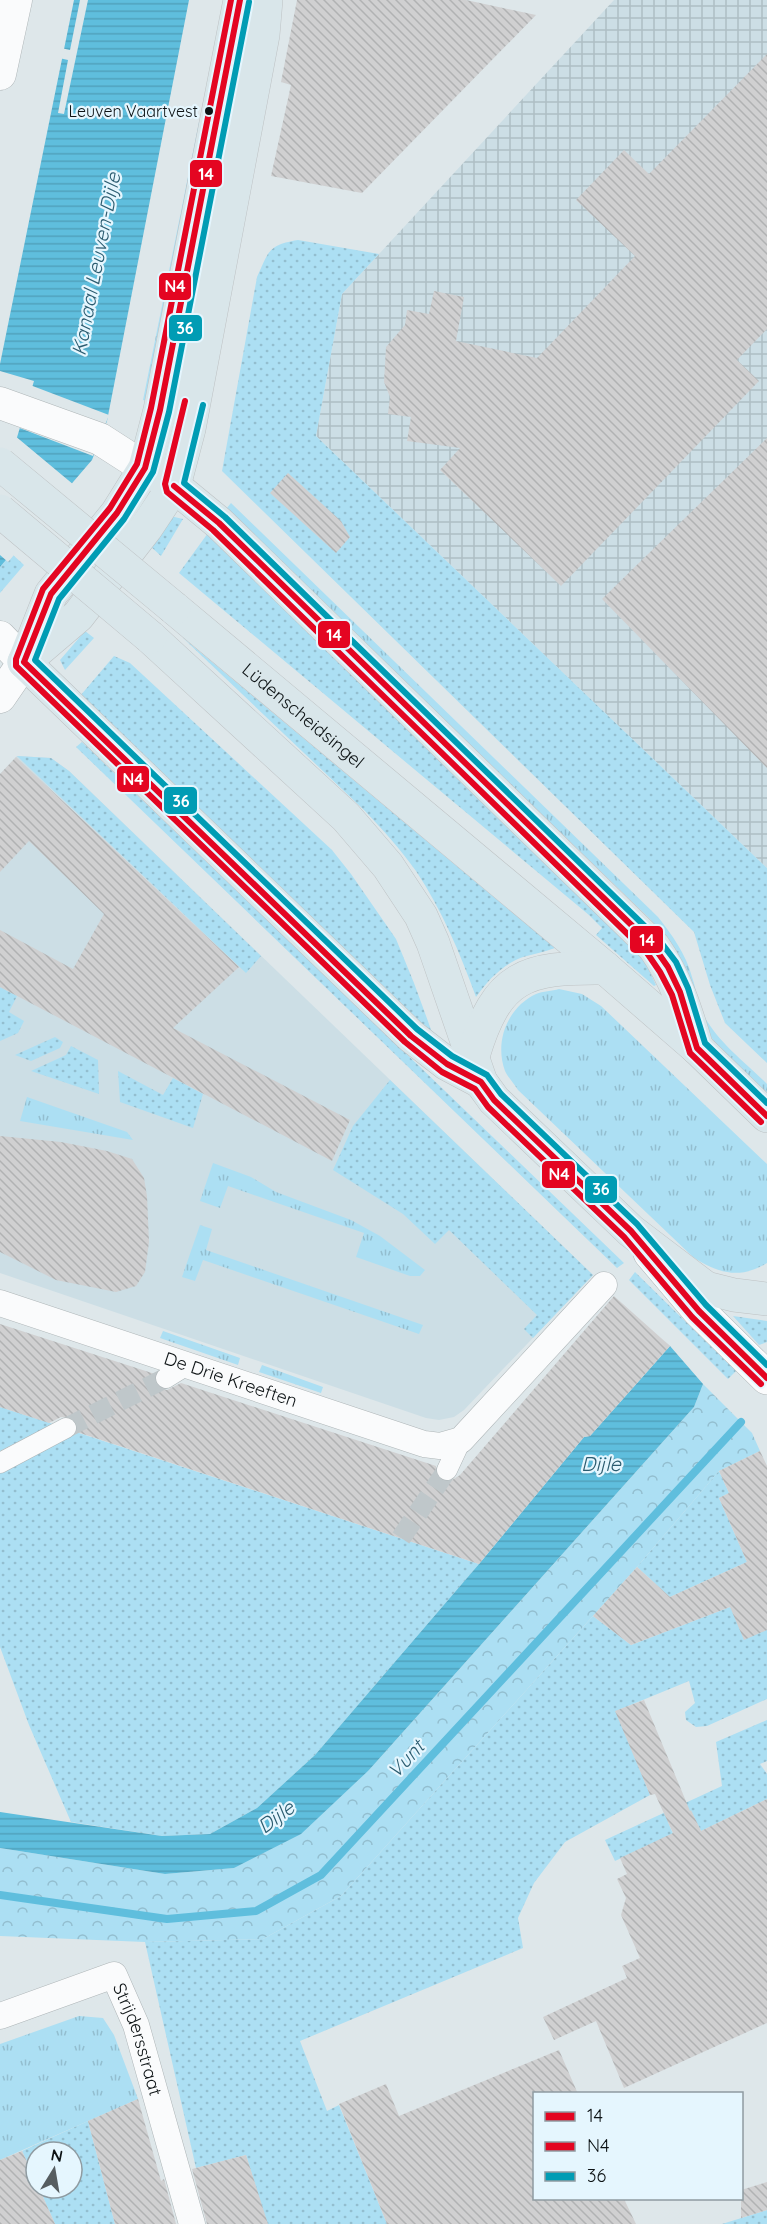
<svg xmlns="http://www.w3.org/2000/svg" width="767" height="2224" viewBox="0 0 767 2224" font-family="Quicksand,sans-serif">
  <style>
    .built { fill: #ccdee5 }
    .industrial { fill: url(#industrial-grid) }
    .grass { fill: url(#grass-tufts) }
    .park { fill: url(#park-crowns) }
    .garden { fill: url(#garden-dots) }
    .water { fill: url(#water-rules) }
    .pier { fill: #dee7ea }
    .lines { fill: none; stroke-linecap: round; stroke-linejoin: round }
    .stream { stroke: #5fbedd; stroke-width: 8 }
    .building { fill: url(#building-back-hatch) }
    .pedestrian-tunnel { stroke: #bfc7ca; stroke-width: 20; stroke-dasharray: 20 10; stroke-linecap: butt }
    .pedestrian-casing { stroke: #aeb5b7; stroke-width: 21 }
    .minor-casing { stroke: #aeb5b7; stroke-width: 27 }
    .tertiary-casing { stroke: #aeb5b7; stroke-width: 33 }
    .secondary-casing { stroke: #aeb5b7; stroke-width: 34 }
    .primary-casing { stroke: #bec2c4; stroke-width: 34 }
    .pedestrian { stroke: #fafbfc; stroke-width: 20 }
    .minor { stroke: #fafbfc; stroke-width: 26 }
    .tertiary { stroke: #fafbfc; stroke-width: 32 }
    .secondary { stroke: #fafbfc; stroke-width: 33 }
    .primary { stroke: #d9e6ea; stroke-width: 33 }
    .primary-bridge-casing { stroke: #bec2c4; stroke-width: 34; stroke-linecap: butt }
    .primary-bridge { stroke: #d9e6ea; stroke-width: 33 }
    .bus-1-casing { stroke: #e5f6fe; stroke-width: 10 }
    .bus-2-casing { stroke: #e5f6fe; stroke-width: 10 }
    .bus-3-casing { stroke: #e5f6fe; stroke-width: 10 }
    .bus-1 { stroke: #e40521; stroke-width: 6 }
    .bus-2 { stroke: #e40521; stroke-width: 6 }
    .bus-3 { stroke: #009cb4; stroke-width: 6 }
    .bus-dot { fill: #0d1315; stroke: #e5f6fe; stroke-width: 2 }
    .labels { text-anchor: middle; stroke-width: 4.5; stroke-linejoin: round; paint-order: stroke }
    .bus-label { font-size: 16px; fill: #0d1315; stroke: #e5f6fe; text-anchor: end }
    .street-label { font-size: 18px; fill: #0d1315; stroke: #e5f6fe }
    .water-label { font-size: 20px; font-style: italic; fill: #2b5c70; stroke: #e5f6fe }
    .line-badge { stroke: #e5f6fe; stroke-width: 2 }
    .badge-label { font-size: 16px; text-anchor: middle; font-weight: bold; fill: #fff }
  </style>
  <defs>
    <pattern id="industrial-grid" width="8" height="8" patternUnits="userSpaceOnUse" patternTransform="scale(1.5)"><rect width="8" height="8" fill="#ccdee5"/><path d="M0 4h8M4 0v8" fill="none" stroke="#aebec4"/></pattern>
    <pattern id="grass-tufts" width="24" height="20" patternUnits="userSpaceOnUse" patternTransform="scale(1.5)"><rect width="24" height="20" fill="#acdff3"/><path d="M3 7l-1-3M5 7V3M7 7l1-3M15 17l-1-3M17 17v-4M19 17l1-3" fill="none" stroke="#93becf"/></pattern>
    <pattern id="park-crowns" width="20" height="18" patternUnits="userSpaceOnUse" patternTransform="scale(1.5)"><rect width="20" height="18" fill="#acdff3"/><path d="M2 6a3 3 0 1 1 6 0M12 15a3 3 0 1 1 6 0" fill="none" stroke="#93becf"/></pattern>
    <pattern id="garden-dots" width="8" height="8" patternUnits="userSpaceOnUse" patternTransform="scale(1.5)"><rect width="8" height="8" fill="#acdff3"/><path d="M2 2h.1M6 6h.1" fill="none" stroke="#93becf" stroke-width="1.8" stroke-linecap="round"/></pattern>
    <pattern id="water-rules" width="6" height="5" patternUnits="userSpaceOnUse" patternTransform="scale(1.5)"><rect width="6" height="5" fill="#5fbedd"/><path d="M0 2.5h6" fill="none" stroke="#51a2bd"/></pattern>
    <pattern id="building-back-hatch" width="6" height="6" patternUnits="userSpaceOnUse" patternTransform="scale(1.5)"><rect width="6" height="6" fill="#d0d0d1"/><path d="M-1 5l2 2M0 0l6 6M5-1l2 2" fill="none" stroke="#b1b2b3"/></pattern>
  </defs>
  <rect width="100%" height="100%" fill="#dee7ea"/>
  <path class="built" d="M17,756L51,758L69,771L593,1275L464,1410L454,1417L439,1420L426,1418L0,1273V774Z"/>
  <path class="industrial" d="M614,0H767V868L316,436L342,294Z"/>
  <path class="grass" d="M199,122L205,123L148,401L143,400Z
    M231,503L658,917C672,935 686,954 692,977C696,988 697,1001 702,1012C716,1041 745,1062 767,1084V1095L717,1045L704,1028L672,947L650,919L226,509Z
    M559,989L582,994L601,1006L767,1164V1263C740,1280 717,1273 693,1257L518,1090C514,1084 508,1077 505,1071C494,1041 508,1007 536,994C543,991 552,991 559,989Z
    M27,1097L127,1132L133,1140L20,1121Z
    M213,1163L251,1177L276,1192L351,1220L380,1236L425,1270L420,1276H410L356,1257L364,1233L228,1186L220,1208L200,1201Z
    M200,1225L212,1229L206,1250L423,1325L419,1334L203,1260L195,1281L182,1277Z
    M163,1331L240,1358L238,1365L160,1338Z
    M262,1365L323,1387L321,1393L259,1372Z
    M79,2016L103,2018L114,2035L138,2099L0,2160V2044Z"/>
  <path class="park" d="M703,1384L752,1433L760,1451L719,1471L637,1567L341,1896L263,1939L145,1942L0,1936V1848L165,1874L234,1868L369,1770L694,1407Z"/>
  <path class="garden" d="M298,240L379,254L342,294L316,436L767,868V1063L725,1023L710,985L694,932L222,471L257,277C269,251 268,245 298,240Z
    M166,515L183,519L161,556L148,544Z
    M208,533L638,951L646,964L656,985L654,986L596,935L602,928L589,915L179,573Z
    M12,554L24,565L0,593V567Z
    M85,631L94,638L65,670L60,660Z
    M182,637L555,948C544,952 533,954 523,957C503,964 488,980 476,997C460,953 442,910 416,871C401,850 383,830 365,811Z
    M114,656L130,663L332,850L351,874L396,939L414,983L433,1035L80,696Z
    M82,742L624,1263L617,1268L76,747Z
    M17,756L51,758L69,771L261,956L246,973Z
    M0,987L17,996L9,1012L24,1021L18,1033L0,1041Z
    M55,1037L63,1042L60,1048L31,1061L15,1055Z
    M71,1046L98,1060L99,1094L31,1071L66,1055Z
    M118,1071L163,1095L173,1078L203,1094L193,1128L120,1102Z
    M390,1080L593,1275L533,1338L524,1329L537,1315L449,1230L435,1244L403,1214L333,1170L353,1126Z
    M635,1272L736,1371L728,1379L629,1280Z
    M733,1316L767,1321V1342L759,1345Z
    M0,1407L53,1424L0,1451Z
    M76,1432L479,1564L315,1755L257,1808L210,1834L162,1836L71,1822L29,1725L0,1647V1470Z
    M719,1471L729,1493L719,1498L747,1562L670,1597L637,1567Z
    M730,1607L767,1630V1699L707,1726L696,1727L686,1720L685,1712L695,1703L689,1681L616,1711L650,1795L565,1842L534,1883L518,1918L523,1948L300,2041L327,2111L339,2105L387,2224H267L246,2155L196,2168L145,1942L263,1939L341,1896L593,1616L631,1645Z
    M767,1720V1761L760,1764L767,1774V1799L701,1831L691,1811L668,1822L674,1836L662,1839L615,1861L605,1840L722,1786L716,1742Z
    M88,2121L115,2224H55L39,2188H72V2152H36V2181L22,2151Z
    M767,2210V2224H722Z"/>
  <path class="water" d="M74,0H189L107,421L92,460L0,567V463L15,444L34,381L0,371V364Z
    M670,1346L703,1384L694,1407L369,1770L301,1834L234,1868L165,1874L0,1848V1812L162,1836L210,1834L257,1808L315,1755L479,1564L584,1437L590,1436Z"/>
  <path class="pier" d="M80,0H88L64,114L58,113L68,60L59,58L61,48L70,50Z
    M30,385L109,415L93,456L17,427Z
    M14,435L74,485L8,562L0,555V458L12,443Z"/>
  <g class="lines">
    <path class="stream" d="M0,1895L167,1919L256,1911L321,1875L741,1422"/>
  </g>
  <path class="building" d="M297,0H466L536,15L362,193L271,176L291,85L281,82Z
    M767,54V329L737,360L759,381L561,586L440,470L460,448L407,441L411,417L388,414L390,397L384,382L386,347L405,325L407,310L429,314L434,291L464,297L456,341L537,358L635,256L576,200L624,150L649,174Z
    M767,438V768L602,599Z
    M288,473L341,521L350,537L336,553L270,493Z
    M16,757L239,967L173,1028L350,1120L332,1161L0,987V930L73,969L104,914L29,841L0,872V774Z
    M0,1136L61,1142L107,1151L132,1159L144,1178L147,1196L149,1242L145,1272L136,1286L116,1292L56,1280L0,1252Z
    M614,1296L670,1346L590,1436L584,1437L479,1564L77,1432V1423L72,1418L61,1417L49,1423L0,1407V1324L155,1374L156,1384L161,1389L167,1390L181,1383L436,1466L438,1477L442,1481L449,1482L460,1475Z
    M760,1451L767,1466V1630L744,1640L730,1607L631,1645L593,1616L637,1567L670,1597L747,1562L719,1498L729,1493L719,1471Z
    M644,1700L690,1811L691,1810L701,1831L767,1799V2023L624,2088L596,2021L554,2040L543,2017L627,1978L622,1966L640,1958L621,1915L626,1898L617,1879L627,1874L620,1858L673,1833L655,1794L650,1795L615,1711Z
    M559,2050L578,2094H534V2199H624L636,2224H387L339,2104L386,2084L399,2116Z
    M138,2099L161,2181L164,2179L176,2224H115L88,2121Z
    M22,2151L36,2181V2188H39L55,2224H0V2160Z
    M246,2155L268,2224H207L192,2169Z
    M767,2182V2210L741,2218V2190Z"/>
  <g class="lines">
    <path class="pedestrian-tunnel" d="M66,1428L166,1378
      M401,1538L447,1470"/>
    <g class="pedestrian-casing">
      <path id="pedestrian" d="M166,1378L187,1365
        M0,1463L66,1428
        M447,1470L461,1440"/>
    </g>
    <g class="minor-casing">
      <g id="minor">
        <path id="s1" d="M0,1303L424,1444L440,1446L461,1440L604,1285"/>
        <path id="s2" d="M0,2016L114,1975L136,2025L192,2224"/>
      </g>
    </g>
    <g class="tertiary-casing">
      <path id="tertiary" d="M0,74L16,0
        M0,403L100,439L145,468
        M0,637L24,662L0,697"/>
    </g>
    <g class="secondary-casing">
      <path id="secondary" d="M650,1253L699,1311L767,1378"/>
    </g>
    <g class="primary-casing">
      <g id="primary">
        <path d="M145,468L174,486L219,523L654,947C676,978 686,1011 697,1048"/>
        <path id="s3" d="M174,608L605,968L697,1048L767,1116"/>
        <path d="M150,637L346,817L388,866L421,916L433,943L481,1082L494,1100L631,1231L706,1288L734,1295L767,1299"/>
        <path d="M25,660L51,594L117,513L145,468L160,410L240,0"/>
        <path d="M24,662L78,616L146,528L174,486L189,429L263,35L266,0"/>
        <path d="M24,662L411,1036L447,1064L481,1082"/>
        <path d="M473,1056C497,975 525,967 605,968"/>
      </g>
    </g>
    <use href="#pedestrian" class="pedestrian"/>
    <use href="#minor" class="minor"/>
    <use href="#tertiary" class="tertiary"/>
    <use href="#secondary" class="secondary"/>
    <use href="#primary" class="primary"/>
    <g class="primary-bridge-casing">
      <path id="primary-bridge" d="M0,464L174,608
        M0,511L150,637"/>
    </g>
    <use href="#primary-bridge" class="primary-bridge"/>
    <g class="bus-1-casing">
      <path id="bus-1" d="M174,486L219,523L654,947L668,967L680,992L697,1048L767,1116
        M24,662L411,1036L447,1064L481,1082L494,1100L631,1231L699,1311L767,1378
        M24,662L51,594L117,513L145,468L160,410L240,0"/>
    </g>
    <g class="bus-2-casing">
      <path id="bus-2" d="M231,0L151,408L137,464L110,508L43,589L16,659V666L405,1042L442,1072L475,1089L488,1107L624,1237L692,1317L761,1384
        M185,401L165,484L167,492L213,530L647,953L660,972L672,995L690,1053L761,1122"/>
    </g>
    <g class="bus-3-casing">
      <path id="bus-3" d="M249,2L169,412L153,472L124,519L59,599L35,660L417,1029L452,1056L487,1075L501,1094L637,1224L706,1305L767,1365
        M203,405L184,483L225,517L660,941L676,962L688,988L705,1043L767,1103"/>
    </g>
    <use href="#bus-1" class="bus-1"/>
    <use href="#bus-2" class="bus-2"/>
    <use href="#bus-3" class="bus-3"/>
  </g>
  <circle class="bus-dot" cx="209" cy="111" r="5"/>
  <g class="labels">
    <g class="bus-label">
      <text x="198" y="117">Leuven Vaartvest</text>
    </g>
    <g class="street-label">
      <text dy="6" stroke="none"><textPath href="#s3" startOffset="168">Lüdenscheidsingel</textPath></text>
      <text dy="6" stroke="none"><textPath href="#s1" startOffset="243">De Drie Kreeften</textPath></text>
      <text dy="6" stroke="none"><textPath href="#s2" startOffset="190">Strijdersstraat</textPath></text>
    </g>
    <g class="water-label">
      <text transform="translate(96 264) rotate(-79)" y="7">Kanaal Leuven-Dijle</text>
      <text x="601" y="1471">Dijle</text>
      <text transform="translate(406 1759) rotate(-47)" y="7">Vunt</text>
      <text transform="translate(276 1817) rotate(-37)" y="7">Dijle</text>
    </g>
  </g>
  <g class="line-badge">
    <rect x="189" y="159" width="34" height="29" rx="6" fill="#e40521"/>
    <rect x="158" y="272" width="34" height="29" rx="6" fill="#e40521"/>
    <rect x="168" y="314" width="35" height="28" rx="6" fill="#009cb4"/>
    <rect x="317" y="620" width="34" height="29" rx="6" fill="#e40521"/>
    <rect x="116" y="765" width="34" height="28" rx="6" fill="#e40521"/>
    <rect x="163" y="786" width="35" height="29" rx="6" fill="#009cb4"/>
    <rect x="629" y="925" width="35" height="29" rx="6" fill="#e40521"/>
    <rect x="541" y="1160" width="35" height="29" rx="6" fill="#e40521"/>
    <rect x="584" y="1175" width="34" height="29" rx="6" fill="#009cb4"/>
  </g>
  <g class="badge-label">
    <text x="206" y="180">14</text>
    <text x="175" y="292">N4</text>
    <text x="185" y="334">36</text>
    <text x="334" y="641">14</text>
    <text x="133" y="785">N4</text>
    <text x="181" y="807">36</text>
    <text x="647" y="946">14</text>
    <text x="559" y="1180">N4</text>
    <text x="601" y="1195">36</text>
  </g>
  <rect x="533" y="2092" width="210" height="108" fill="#e5f6fe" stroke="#8f9ba1" stroke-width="1.5"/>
  <rect x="545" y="2112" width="30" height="9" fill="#e40521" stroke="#8f9ba1" stroke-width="1.5"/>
  <text x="587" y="2122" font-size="18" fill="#0d1315">14</text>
  <rect x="545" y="2142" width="30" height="9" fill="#e40521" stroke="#8f9ba1" stroke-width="1.5"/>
  <text x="587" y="2152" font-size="18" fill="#0d1315">N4</text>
  <rect x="545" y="2172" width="30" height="9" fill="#009cb4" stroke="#8f9ba1" stroke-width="1.5"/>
  <text x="587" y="2182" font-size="18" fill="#0d1315">36</text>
  <g transform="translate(54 2170) rotate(11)"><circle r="28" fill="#e5f6fe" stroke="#8f9ba1" stroke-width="1.5"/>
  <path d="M0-4.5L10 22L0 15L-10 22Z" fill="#565d60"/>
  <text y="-9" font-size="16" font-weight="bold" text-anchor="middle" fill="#0d1315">N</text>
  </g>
</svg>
